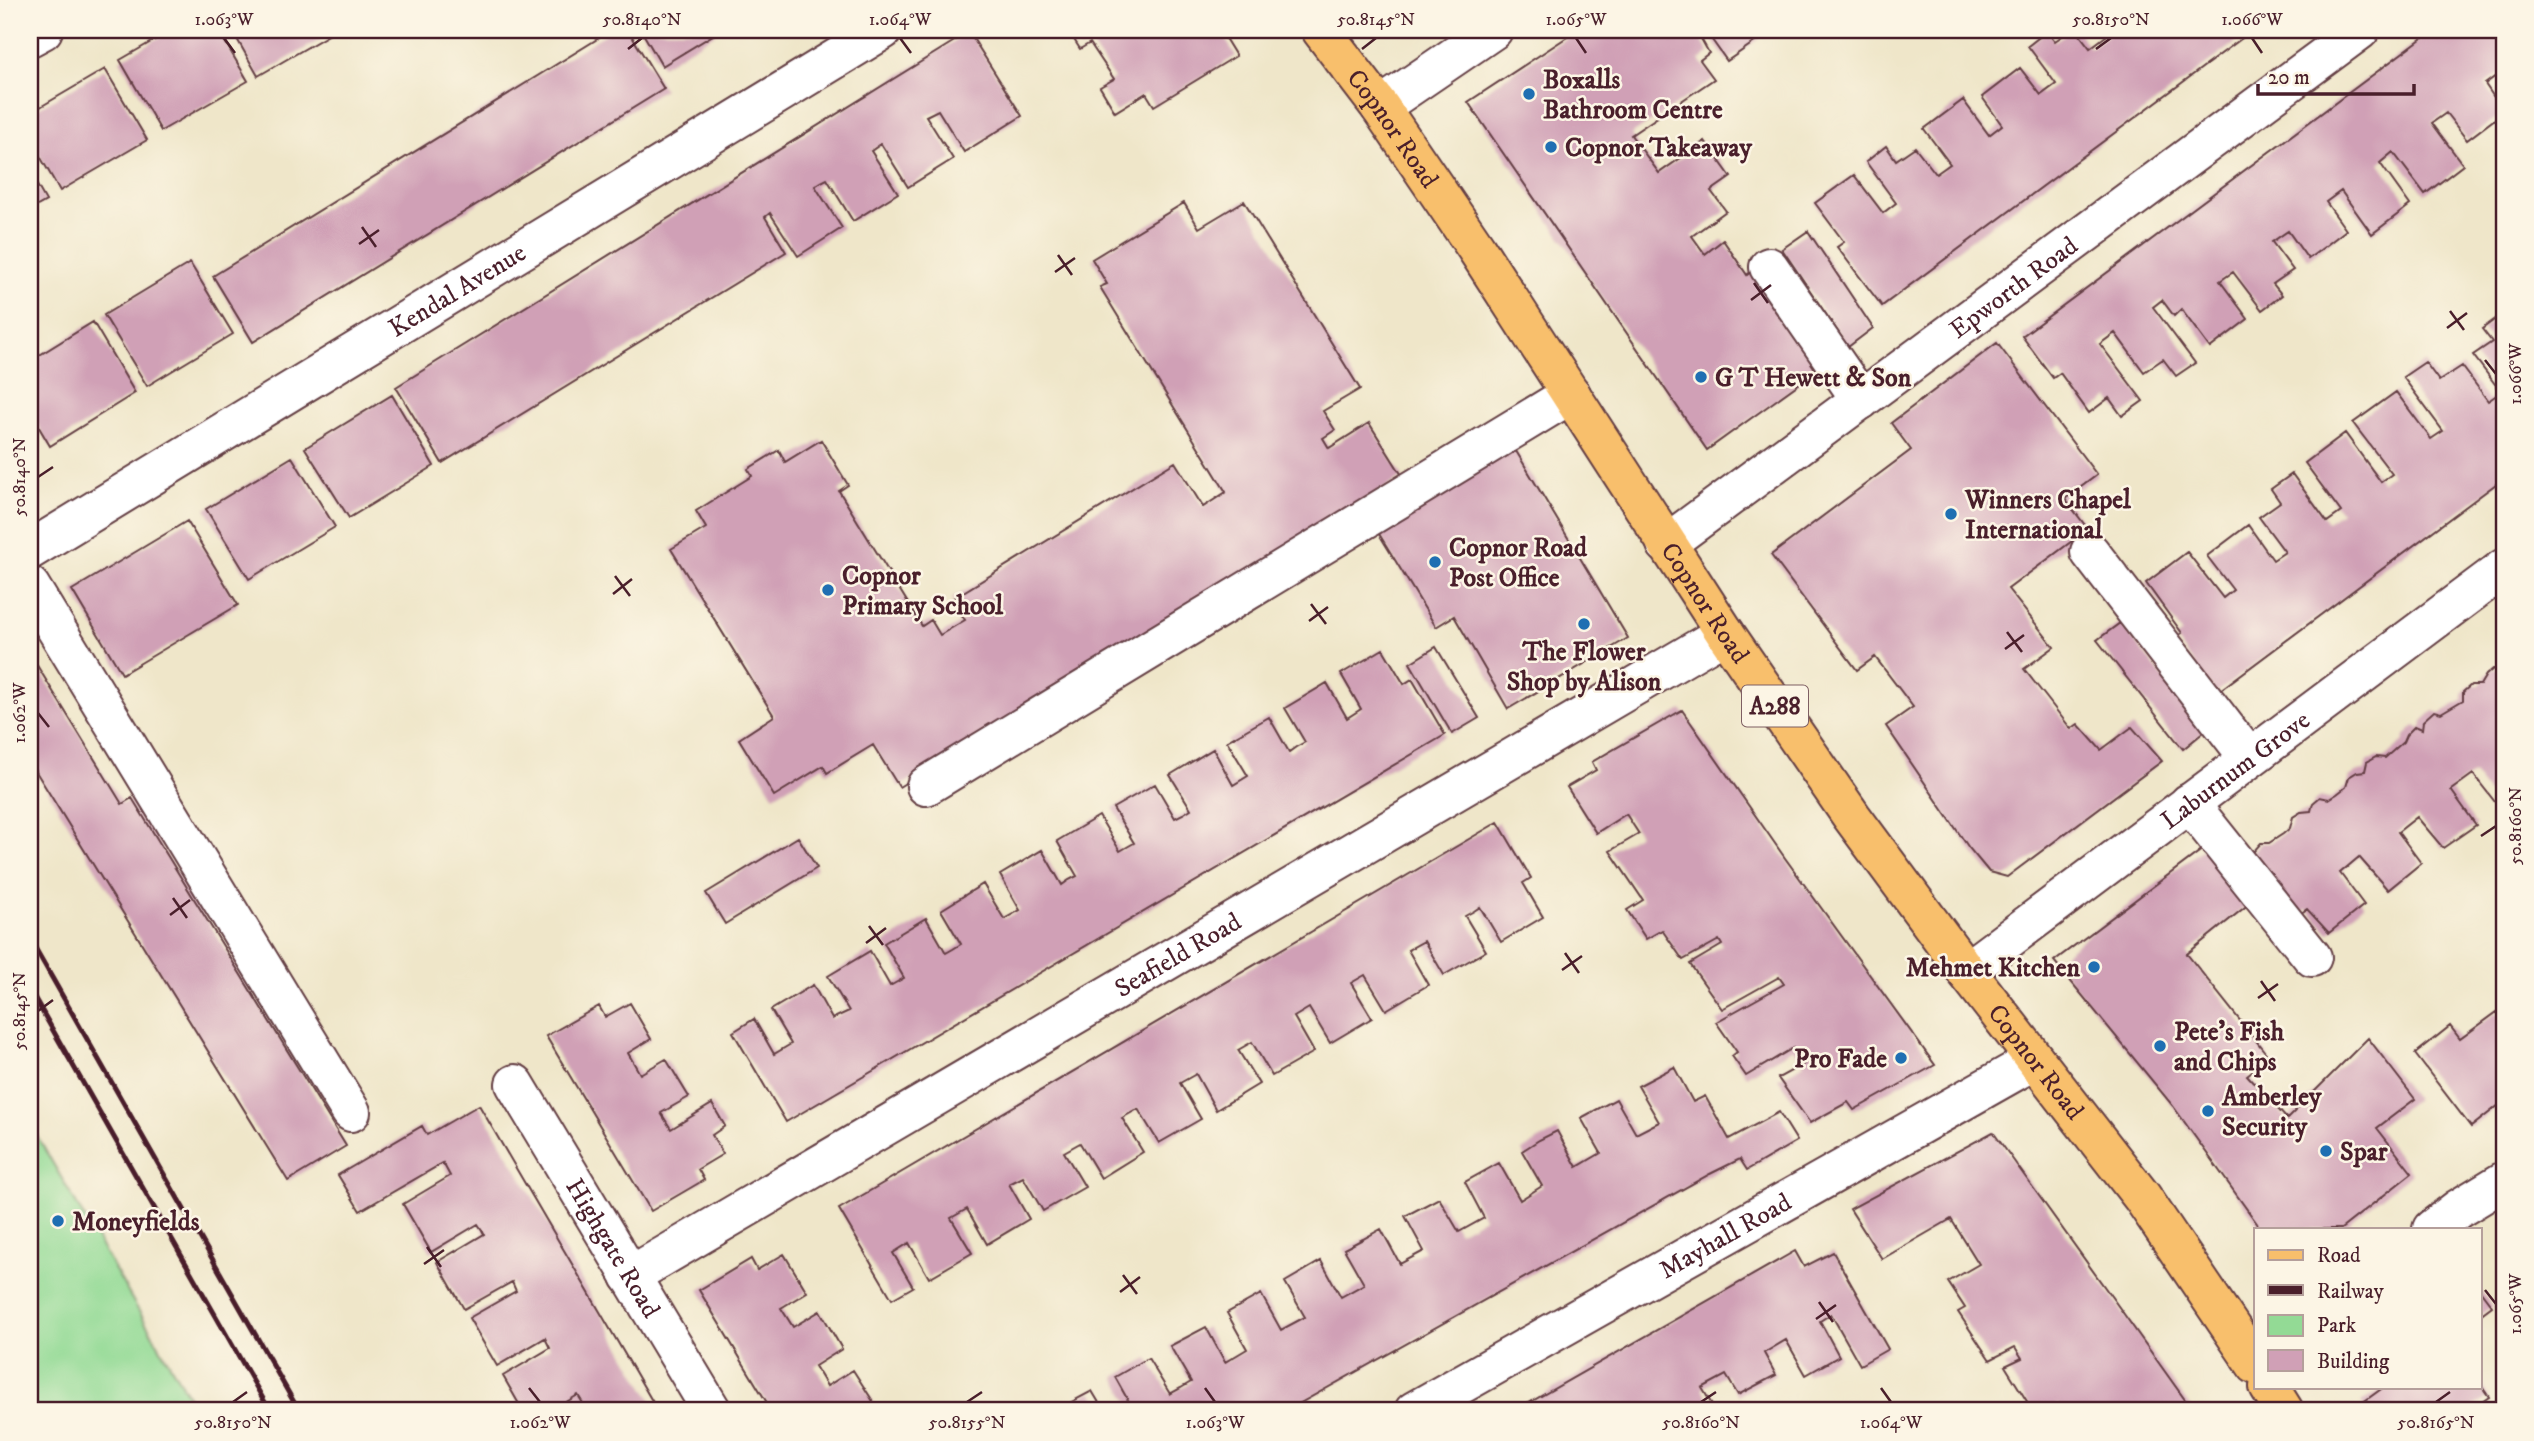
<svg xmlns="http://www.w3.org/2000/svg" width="2534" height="1441" viewBox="0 0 2534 1441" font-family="'IM FELL DW Pica',serif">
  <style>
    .green { fill: #93da95; stroke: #6e7c60; stroke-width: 2 }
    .building { fill: #d0a0b6 }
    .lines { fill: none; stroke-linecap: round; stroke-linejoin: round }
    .minor-casing { stroke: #633d43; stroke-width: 42 }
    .major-casing { stroke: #633d43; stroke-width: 42 }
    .minor { stroke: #fff; stroke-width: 38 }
    .major { stroke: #f8bf6c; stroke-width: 38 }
    .rail { stroke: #4a1f2b; stroke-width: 5 }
    .ticks { fill: none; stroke: #4a1f2b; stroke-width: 2.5 }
    .poi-dot { fill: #1f6fb2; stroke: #fcf5e5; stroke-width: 2.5 }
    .labels { text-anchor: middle; stroke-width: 5; stroke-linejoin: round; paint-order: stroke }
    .shield { fill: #fcf5e5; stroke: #7f5f63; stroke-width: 2 }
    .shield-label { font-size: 24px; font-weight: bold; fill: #4a1f2b }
    .poi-label { font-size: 26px; font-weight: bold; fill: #4a1f2b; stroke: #fcf5e5; text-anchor: start }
    .street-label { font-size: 26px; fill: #4a1f2b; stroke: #fcf5e5 }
    .neatline { fill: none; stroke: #4a1f2b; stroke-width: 2.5 }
    .ticks-label { font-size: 18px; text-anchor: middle; fill: #4a1f2b }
  </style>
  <rect width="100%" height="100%" fill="#fcf5e5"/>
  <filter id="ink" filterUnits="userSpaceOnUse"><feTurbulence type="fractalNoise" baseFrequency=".0143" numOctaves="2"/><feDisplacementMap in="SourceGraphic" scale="14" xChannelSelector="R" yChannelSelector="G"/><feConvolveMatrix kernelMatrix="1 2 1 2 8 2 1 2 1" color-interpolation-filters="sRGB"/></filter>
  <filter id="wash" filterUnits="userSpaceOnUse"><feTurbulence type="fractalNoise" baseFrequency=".00686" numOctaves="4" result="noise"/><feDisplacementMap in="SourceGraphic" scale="28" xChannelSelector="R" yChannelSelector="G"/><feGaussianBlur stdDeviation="1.57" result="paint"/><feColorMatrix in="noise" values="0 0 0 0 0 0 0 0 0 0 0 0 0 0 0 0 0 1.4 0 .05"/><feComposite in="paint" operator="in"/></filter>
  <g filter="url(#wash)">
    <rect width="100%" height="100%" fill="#efe6c9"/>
    <path class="green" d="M30,1124L197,1411H30Z"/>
    <g id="blocks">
      <path class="building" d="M172,30H218L248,81L161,131L120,60Z
        M232,30H337L258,76Z
        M612,30H628L664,89L253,342L213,276Z
        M641,30H721L662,66Z
        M1068,30H1220L1236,56L1154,106L1146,93L1115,112L1100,87L1114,79L1090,43L1080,49Z
        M1578,30H1763L1766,34L1727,61L1707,33L1700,37L1709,53L1700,60L1714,79L1631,135L1659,173L1705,141L1731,177L1711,191L1726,211L1692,236L1705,254L1723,240L1747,275L1752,271L1818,370L1707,450L1468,102Z
        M2071,30H2076L2090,48L2114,30H2253L1882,306L1837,247L1844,242L1815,203L1854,175L1883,213L1896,203L1866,162L1886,146L1896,160L1915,147L1936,174L1950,164L1924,129L1963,100L1989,135L2002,125L1982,97L2020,68L2041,95L2056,84L2028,46L2047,31L2055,41Z
        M2433,30H2504V79L2500,73L2485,84L2504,112L2467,140L2446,113L2432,123L2463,165L2425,194L2393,152L2380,163L2410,205L2372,234L2341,191L2326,202L2346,230L2328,244L2308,259L2288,231L2272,242L2293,270L2273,284L2282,295L2262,310L2233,272L2220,281L2248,319L2210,348L2181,309L2174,316L2162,300L2153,307L2195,363L2176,376L2163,359L2144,372L2115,333L2100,344L2143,401L2122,416L2109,398L2089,413L2060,373L2053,378L2022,336Z
        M969,32L1022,116L964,152L938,110L926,116L953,159L908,187L881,144L871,151L898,193L853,221L827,179L821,182L815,186L842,228L798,256L770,213L765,217L786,252L442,463L396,387Z
        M105,69L147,140L60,191L30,139V113Z
        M30,173L46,201L30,210Z
        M1244,201L1360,389L1323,411L1335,430L1323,438L1329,448L1369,423L1403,477L899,787L873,745L827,773L823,766L774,796L739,739L774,716L671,549L706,528L696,511L752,476L748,469L779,450L785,462L821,440L848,485L839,491L922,626L931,620L940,635L965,620L952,599L1175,462L1203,507L1226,492L1100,287L1107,284L1092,259L1184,203L1199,228Z
        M1808,231L1873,328L1848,347L1782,249Z
        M190,263L233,334L147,386L104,315Z
        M2501,315L2504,319V478L2216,693L2175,638L2182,633L2146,583L2187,552L2223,598L2233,590L2207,556L2248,525L2273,560L2285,552L2259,517L2280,502L2271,489L2292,474L2327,522L2341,512L2305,463L2345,433L2381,482L2392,474L2353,423L2396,392L2431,439L2443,431L2403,377L2425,362L2439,381L2462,366L2488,401L2501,392L2473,355L2492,342L2482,329Z
        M93,322L135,393L50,446L30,412V361Z
        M1997,343L2097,475L2065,499L2088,529L2008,589L2054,647L2024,669L2071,729L2078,724L2101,750L2132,727L2162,761L2007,877L1989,872L1969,848L1886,726L1913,707L1875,657L1857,670L1771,555L1911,450L1891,423Z
        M392,395L434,466L349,518L305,448Z
        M1513,446L1628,638L1508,709L1454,616L1436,627L1376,529Z
        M292,457L335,527L249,579L206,509Z
        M187,521L238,605L122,674L72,590Z
        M2120,623L2205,731L2183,749L2097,640Z
        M1436,647L1479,718L1452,734L1410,663Z
        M1383,649L1404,684L1412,679L1445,735L786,1122L733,1032L754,1019L774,1054L791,1044L771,1010L813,985L832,1019L849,1011L828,976L870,951L890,986L904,978L884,943L926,918L946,953L953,949L961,944L941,910L983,884L1004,919L1020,910L1000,875L1042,850L1062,885L1069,880L1077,876L1057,841L1099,816L1120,851L1134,843L1113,808L1155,784L1175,818L1183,814L1191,809L1170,775L1213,749L1233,785L1248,776L1227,741L1269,717L1289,752L1296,747L1305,742L1285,708L1327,683L1347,718L1361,709L1341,674Z
        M30,654L122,804L132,798L346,1146L288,1181L30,762Z
        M2493,669H2504V803L2499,807L2473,774L2451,790L2476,825L2443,848L2417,817L2398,832L2421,863L2388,890L2359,857L2340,873L2364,905L2329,933L2307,909L2297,916L2254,861L2253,852L2261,843H2269L2283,834L2290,828L2293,817L2301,812L2311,811L2313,803L2320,797L2329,799L2337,794L2346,787L2349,777L2357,772L2365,771L2367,762L2376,757L2385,758L2403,742L2406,735L2415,726L2422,729L2423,721L2434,711L2441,713L2463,700V692L2471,685H2480L2486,675Z
        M1682,710L1785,858L1935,1065L1854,1110L1848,1102L1810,1123L1778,1078L1804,1064L1793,1048L1746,1076L1732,1056L1737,1052L1716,1022L1784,984L1779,977L1722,1009L1690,964L1722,945L1719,940L1683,960L1662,930L1646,939L1627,910L1643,900L1610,851L1639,834L1626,814L1596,833L1567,787L1596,770L1592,762Z
        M1498,822L1531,878L1523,883L1543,917L1501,942L1480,907L1474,911L1465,916L1486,951L1444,975L1424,941L1408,950L1428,985L1386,1010L1365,975L1351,983L1372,1018L1330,1043L1309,1008L1294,1017L1314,1052L1272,1076L1252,1042L1238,1050L1259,1084L1216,1110L1196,1074L1180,1083L1201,1119L1159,1143L1138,1109L1122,1118L1143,1152L1101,1178L1080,1143L1064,1152L1085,1187L1043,1211L1023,1177L1009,1184L1029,1219L987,1244L967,1209L951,1218L972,1253L929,1278L909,1243L893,1253L913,1287L892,1299L839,1209Z
        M798,837L817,868L725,924L706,893Z
        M2207,846L2250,903L2187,954L2269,1057L2247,1075L2287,1119L2368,1038L2415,1099L2377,1128L2412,1173L2341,1229H2261L2173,1106L2054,961Z
        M630,1003L651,1039L628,1053L640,1074L666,1059L689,1097L661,1113L671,1129L712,1104L725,1126L712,1135L723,1154L698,1169L704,1180L651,1211L546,1036L599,1006L605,1017Z
        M2497,1012L2504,1022V1101L2471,1127L2415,1054L2450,1026L2460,1039Z
        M1674,1067L1693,1102L1705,1096L1729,1139L1779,1112L1797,1141L1747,1170L1740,1159L1710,1174L1286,1411H1134L1115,1377L1148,1358L1170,1394L1181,1388L1191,1382L1170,1346L1206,1327L1225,1362L1237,1355L1247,1349L1227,1313L1261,1294L1281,1330L1305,1317L1285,1282L1321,1261L1341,1297L1364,1284L1344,1249L1363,1239L1381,1229L1400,1264L1424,1251L1405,1216L1439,1198L1459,1232L1484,1218L1465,1182L1499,1163L1520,1200L1542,1186L1522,1151L1539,1140L1557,1131L1577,1167L1601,1153L1581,1118L1616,1099L1636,1134L1659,1122L1638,1086Z
        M479,1105L534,1199L658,1411H575L584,1405L578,1395L551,1411H523L503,1376L550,1348L545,1338L497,1366L469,1318L516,1291L512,1282L464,1309L437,1262L484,1234L482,1230L478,1224L431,1252L403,1204L450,1176L443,1163L360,1211L338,1175L422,1126L427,1135Z
        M1993,1132L2116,1303L2193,1411H2062L2059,1404L2047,1411H2033L2005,1366L2022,1358L2015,1347L1990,1360L1958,1312L1965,1308L1948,1282L1979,1264L1951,1219L1882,1259L1850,1209Z
        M1795,1251L1804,1267L1833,1252L1888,1349L1860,1365L1831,1314L1820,1321L1839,1356L1806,1375L1786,1340L1764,1353L1776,1375L1738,1395L1726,1375L1702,1388L1714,1408L1709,1411H1515Z
        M784,1254L807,1292L781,1308L793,1327L820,1311L842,1349L815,1366L827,1386L853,1370L876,1406L867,1411H772L699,1290L751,1259L757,1270Z
        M2480,1290L2492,1306L2480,1315Z
        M2480,1384L2489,1397L2469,1411H2368L2362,1403L2384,1387H2480Z
        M1092,1391L1104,1411H1056L1075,1400Z"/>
    </g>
  </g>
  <g filter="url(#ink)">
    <use href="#blocks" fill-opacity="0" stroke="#633d43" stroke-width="2"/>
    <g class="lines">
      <g class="minor-casing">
        <g id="minor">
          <path d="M30,37L43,30"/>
          <path d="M1380,107L1493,30"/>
          <path d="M1769,267L1861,400"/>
          <path id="s1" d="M1666,544L2360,30"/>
          <path id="s2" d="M30,550L883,30"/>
          <path d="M2090,552L2249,758"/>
          <path d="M30,586L351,1112"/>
          <path d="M926,786L1571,394"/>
          <path d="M2189,803L2312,957"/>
          <path id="s3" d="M1966,971L2504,568"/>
          <path id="s4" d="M515,1084L712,1411"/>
          <path d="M2432,1229L2458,1209L2504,1181"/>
          <path id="s5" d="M630,1276L1725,633"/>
          <path id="s6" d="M1414,1411L2035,1060"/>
        </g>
      </g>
      <g class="major-casing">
        <g id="major">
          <path id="s7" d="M1321,30L1380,107L1476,248L1725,633L1852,817L1966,971L2142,1197L2256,1365"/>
          <path d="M2269,1387L2284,1411"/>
        </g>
      </g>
      <use href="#minor" class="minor"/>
      <use href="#major" class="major"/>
      <path class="rail" d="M30,939L299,1411
        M30,990L270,1411"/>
    </g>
  </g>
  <path class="ticks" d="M224,38L235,53M900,38L911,53M1576,38L1586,53M2252,38L2262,53M628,49L642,38M1362,49L1376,38M2096,49L2111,38M362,227L376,247M359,244L379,230M1058,255L1072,275M1055,272L1075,258M1754,283L1768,303M1751,300L1771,285M2450,311L2464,330M2447,328L2467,313M2485,360L2496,374M38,477L53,467M615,576L630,596M613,594L632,579M1311,604L1326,624M1309,621L1328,607M2007,632L2022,652M2005,649L2024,635M38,713L49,727M2481,836L2496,826M173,898L187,918M170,915L190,900M869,926L883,945M866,943L886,928M1565,953L1579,973M1562,970L1582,956M2261,981L2275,1001M2258,998L2278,984M38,1011L53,1000M427,1247L441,1267M424,1264L444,1250M1123,1275L1137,1294M2485,1290L2496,1304M1120,1292L1140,1277M1819,1302L1833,1322M1816,1319L1836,1305M529,1388L540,1402M1205,1388L1215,1402M1881,1388L1891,1402M233,1402L247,1392M967,1402L982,1392M1701,1402L1716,1392M2436,1402L2450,1392"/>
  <g class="poi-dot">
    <circle cx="1529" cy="94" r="7"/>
    <circle cx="1551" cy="147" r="7"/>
    <circle cx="1701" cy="377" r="7"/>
    <circle cx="1951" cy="514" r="7"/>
    <circle cx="1435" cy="562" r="7"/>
    <circle cx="828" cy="590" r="7"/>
    <circle cx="1584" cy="624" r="7"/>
    <circle cx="2094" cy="967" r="7"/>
    <circle cx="2160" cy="1046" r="7"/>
    <circle cx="1901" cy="1058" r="7"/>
    <circle cx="2208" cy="1111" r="7"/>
    <circle cx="2326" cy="1151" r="7"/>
    <circle cx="58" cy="1221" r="7"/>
  </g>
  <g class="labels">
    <rect class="shield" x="1742" y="685.5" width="66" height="41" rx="5"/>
    <g class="shield-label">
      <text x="1775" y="714">A288</text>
    </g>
    <g class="poi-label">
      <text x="1543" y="88">Boxalls<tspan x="1543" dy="30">Bathroom Centre</tspan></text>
      <text x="1565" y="156">Copnor Takeaway</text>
      <text x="1715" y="386">G T Hewett &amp; Son</text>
      <text x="1965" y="508">Winners Chapel<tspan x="1965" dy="30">International</tspan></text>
      <text x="1449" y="556">Copnor Road<tspan x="1449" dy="30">Post Office</tspan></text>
      <text x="842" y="584">Copnor<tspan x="842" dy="30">Primary School</tspan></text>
      <text x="1584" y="660" text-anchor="middle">The Flower<tspan x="1584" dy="30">Shop by Alison</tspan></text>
      <text x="2080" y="976" text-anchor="end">Mehmet Kitchen</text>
      <text x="2174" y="1040">Pete's Fish<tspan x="2174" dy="30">and Chips</tspan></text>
      <text x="1887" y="1067" text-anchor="end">Pro Fade</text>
      <text x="2222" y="1105">Amberley<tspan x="2222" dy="30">Security</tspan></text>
      <text x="2340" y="1160">Spar</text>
      <text x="72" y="1230">Moneyfields</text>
    </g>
    <g class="street-label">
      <text dy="9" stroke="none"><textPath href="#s7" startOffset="122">Copnor Road</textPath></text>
      <text dy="9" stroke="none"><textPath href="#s1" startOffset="432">Epworth Road</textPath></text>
      <text dy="9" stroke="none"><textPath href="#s2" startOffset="500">Kendal Avenue</textPath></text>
      <text dy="9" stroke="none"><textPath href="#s7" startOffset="690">Copnor Road</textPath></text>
      <text dy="9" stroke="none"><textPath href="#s3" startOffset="336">Laburnum Grove</textPath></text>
      <text dy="9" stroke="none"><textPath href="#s5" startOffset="635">Seafield Road</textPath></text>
      <text dy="9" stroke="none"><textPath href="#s7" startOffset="1256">Copnor Road</textPath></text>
      <text dy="9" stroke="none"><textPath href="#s6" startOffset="357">Mayhall Road</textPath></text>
      <text dy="9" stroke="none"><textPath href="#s4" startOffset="191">Highgate Road</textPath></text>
    </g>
  </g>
  <rect width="2534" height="1441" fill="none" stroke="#fcf5e5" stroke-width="77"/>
  <rect x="2254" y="1228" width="228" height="161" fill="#fcf5e5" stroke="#b59f9b" stroke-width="2"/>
  <rect x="2268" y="1250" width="35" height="10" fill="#f8bf6c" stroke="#b59f9b" stroke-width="2"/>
  <text x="2317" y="1262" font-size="21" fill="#4a1f2b">Road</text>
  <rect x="2268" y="1285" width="35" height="10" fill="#4a1f2b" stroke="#b59f9b" stroke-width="2"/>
  <text x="2317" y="1298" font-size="21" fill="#4a1f2b">Railway</text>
  <rect x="2268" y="1315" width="35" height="21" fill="#93da95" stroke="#b59f9b" stroke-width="2"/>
  <text x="2317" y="1332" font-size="21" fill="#4a1f2b">Park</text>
  <rect x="2268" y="1350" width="35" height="21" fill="#d0a0b6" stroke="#b59f9b" stroke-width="2"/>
  <text x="2317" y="1368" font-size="21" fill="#4a1f2b">Building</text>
  <path d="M2258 84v10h156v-10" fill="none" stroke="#4a1f2b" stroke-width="3.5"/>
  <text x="2268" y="84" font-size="21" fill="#4a1f2b" stroke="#fcf5e5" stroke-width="5" paint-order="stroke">20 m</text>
  <rect x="38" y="38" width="2458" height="1364" class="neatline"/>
  <g class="ticks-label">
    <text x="224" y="25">1.063°W</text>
    <text x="642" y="25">50.8140°N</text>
    <text x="900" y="25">1.064°W</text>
    <text x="1376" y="25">50.8145°N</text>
    <text x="1576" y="25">1.065°W</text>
    <text x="2111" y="25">50.8150°N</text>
    <text x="2252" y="25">1.066°W</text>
    <text transform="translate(2515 374) rotate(-90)" y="6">1.066°W</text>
    <text transform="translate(19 477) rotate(-90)" y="6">50.8140°N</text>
    <text transform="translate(19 713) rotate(-90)" y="6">1.062°W</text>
    <text transform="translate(2515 826) rotate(-90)" y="6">50.8160°N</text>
    <text transform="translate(19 1011) rotate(-90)" y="6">50.8145°N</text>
    <text transform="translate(2515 1304) rotate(-90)" y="6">1.065°W</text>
    <text x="233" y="1428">50.8150°N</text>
    <text x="540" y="1428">1.062°W</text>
    <text x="967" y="1428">50.8155°N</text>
    <text x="1215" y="1428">1.063°W</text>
    <text x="1701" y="1428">50.8160°N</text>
    <text x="1891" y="1428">1.064°W</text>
    <text x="2436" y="1428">50.8165°N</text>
  </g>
</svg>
